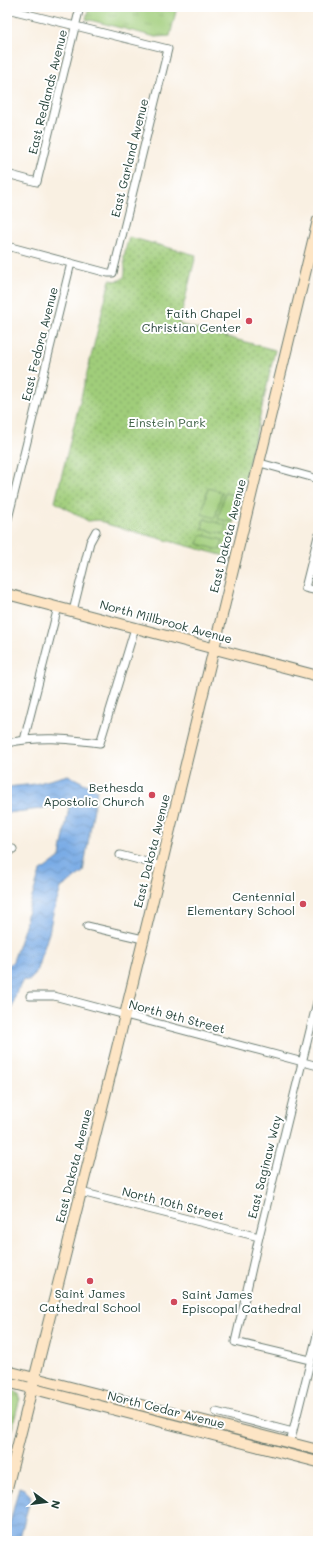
<svg xmlns="http://www.w3.org/2000/svg" width="325" height="1548" viewBox="0 0 325 1548" font-family="Mali,sans-serif">
	<style>
		.grass { fill: url(#grass-tufts); stroke: #608557 }
		.park { fill: url(#park-dots); stroke: #608557 }
		.garden { fill: #a0cd7a; stroke: #608557 }
		.water { fill: url(#water-waves); stroke: #4c748c }
		.lines { fill: none; stroke-linecap: round; stroke-linejoin: round }
		.street-casing { stroke: #6b7c71; stroke-width: 9 }
		.secondary-casing { stroke: #6b7c71; stroke-width: 12 }
		.street { stroke: #fff; stroke-width: 7 }
		.secondary { stroke: #fde5c5; stroke-width: 10 }
		.poi-dot { fill: #d1495b; stroke: #fff; stroke-width: 1.5 }
		.labels { text-anchor: middle; stroke-width: 4; stroke-linejoin: round; paint-order: stroke }
		.street-label { font-size: 12px; fill: #1f3d34; stroke: #fff }
		.poi-label { font-size: 12px; fill: #1f3d34; stroke: #fff; text-anchor: end }
		.park-label { font-size: 12px; fill: #3f6146; stroke: #fff }
	</style>
	<defs>
		<pattern id="grass-tufts" width="24" height="20" patternUnits="userSpaceOnUse"><rect width="24" height="20" fill="#a0cd7a"/><path d="M3 7l-1-3M5 7V3M7 7l1-3M15 17l-1-3M17 17v-4M19 17l1-3" fill="none" stroke="#82a865"/></pattern>
		<pattern id="park-dots" width="8" height="8" patternUnits="userSpaceOnUse"><rect width="8" height="8" fill="#a0cd7a"/><path d="M2 2h.1M6 6h.1" fill="none" stroke="#82a865" stroke-width="1.8" stroke-linecap="round"/></pattern>
		<pattern id="water-waves" width="16" height="10" patternUnits="userSpaceOnUse"><rect width="16" height="10" fill="#79abe5"/><path d="M0 5q4-4 8 0t8 0" fill="none" stroke="#638cba"/></pattern>
	</defs>
	<rect width="100%" height="100%" fill="#fff"/>
	<filter id="ink" filterUnits="userSpaceOnUse"><feTurbulence type="fractalNoise" baseFrequency=".025" numOctaves="2"/><feDisplacementMap in="SourceGraphic" scale="8" xChannelSelector="R" yChannelSelector="G"/><feConvolveMatrix kernelMatrix="1 2 1 2 8 2 1 2 1" color-interpolation-filters="sRGB"/></filter>
	<filter id="wash" filterUnits="userSpaceOnUse"><feTurbulence type="fractalNoise" baseFrequency=".012" numOctaves="4" result="noise"/><feDisplacementMap in="SourceGraphic" scale="16" xChannelSelector="R" yChannelSelector="G"/><feGaussianBlur stdDeviation="0.9" result="paint"/><feColorMatrix in="noise" values="0 0 0 0 0 0 0 0 0 0 0 0 0 0 0 0 0 1.4 0 .05"/><feComposite in="paint" operator="in"/></filter>
	<g filter="url(#wash)">
		<rect width="100%" height="100%" fill="#f9f0e2"/>
		<!-- grass -->
		<path class="grass" d="M89,7H177L170,36L156,37L86,19Z
			M7,1390L17,1392L19,1394L20,1398L7,1447Z"/>
		<!-- park -->
		<path class="park" d="M129,237L196,255L179,324L275,350L255,438L225,556L110,525L99,520L88,521L55,502L105,300L110,280C132,284 123,266 124,256C125,250 127,244 129,237Z"/>
		<!-- garden -->
		<path class="garden" d="M208,488L222,492L215,518L202,514Z
			M225,493L238,496L232,522L218,519Z
			M204,519L226,525L224,534L202,529Z
			M201,535L223,540L220,550L198,544Z"/>
		<!-- water -->
		<path class="water" d="M68,775L97,790L83,872L61,888L52,917L49,933L35,975L29,981L23,980L16,994L7,1025V967L13,961L25,926L28,910L40,872L60,857L69,807L64,803L40,809L7,813V787L35,784Z
			M19,1487L24,1489L31,1496L19,1541H7V1535Z"/>
	</g>
	<g filter="url(#ink)">
		<g class="lines">
			<!-- street casing -->
			<g class="street-casing">
				<path id="street" d="M7,9L168,49L113,273H108L7,246
					M7,174L37,182L80,7
					M260,463L318,479
					M7,523L71,263
					M318,536L305,588L318,591
					M73,611L90,542L96,531
					M24,740L58,607
					M7,743C41,736 66,739 100,743L135,628
					M7,853L13,849
					M120,855L162,866
					M87,926L143,939
					M30,996H54L318,1066
					M81,1192L259,1237
					M310,1360L235,1342L259,1237L318,998
					M216,1412L293,1432
					M290,1443L318,1331"/>
			</g>
			<!-- secondary casing -->
			<g class="secondary-casing">
				<path id="secondary" d="M7,594L318,676
					M7,1371L318,1450
					M7,1382L318,1462
					M7,1488L116,1052L318,220"/>
			</g>
			<!-- street -->
			<use href="#street" class="street"/>
			<!-- secondary -->
			<use href="#secondary" class="secondary"/>
		</g>
	</g>
	<!-- markers -->
	<g class="poi-dot">
		<circle cx="249" cy="321" r="4"/>
		<circle cx="152" cy="795" r="4"/>
		<circle cx="303" cy="904" r="4"/>
		<circle cx="90" cy="1281" r="4"/>
		<circle cx="174" cy="1302" r="4"/>
	</g>
	<g class="labels">
		<!-- street labels -->
		<g class="street-label">
			<text transform="translate(48 92) rotate(-76)" y="4">East Redlands Avenue</text>
			<text transform="translate(130 158) rotate(-76)" y="4">East Garland Avenue</text>
			<text transform="translate(40 344) rotate(-76)" y="4">East Fedora Avenue</text>
			<text transform="translate(228 536) rotate(-76)" y="4">East Dakota Avenue</text>
			<text transform="translate(166 622) rotate(15)" y="4">North Millbrook Avenue</text>
			<text transform="translate(152 851) rotate(-76)" y="4">East Dakota Avenue</text>
			<text transform="translate(177 1017) rotate(15)" y="4">North 9th Street</text>
			<text transform="translate(74 1166) rotate(-76)" y="4">East Dakota Avenue</text>
			<text transform="translate(265 1167) rotate(-76)" y="4">East Saginaw Way</text>
			<text transform="translate(173 1204) rotate(14)" y="4">North 10th Street</text>
			<text transform="translate(166 1410) rotate(14)" y="4">North Cedar Avenue</text>
		</g>
		<!-- poi labels -->
		<g class="poi-label">
			<text x="241" y="318">Faith Chapel<tspan x="241" dy="14">Christian Center</tspan></text>
			<text x="144" y="792">Bethesda<tspan x="144" dy="14">Apostolic Church</tspan></text>
			<text x="295" y="901">Centennial<tspan x="295" dy="14">Elementary School</tspan></text>
			<text x="90" y="1298" text-anchor="middle">Saint James<tspan x="90" dy="14">Cathedral School</tspan></text>
			<text x="182" y="1299" text-anchor="start">Saint James<tspan x="182" dy="14">Episcopal Cathedral</tspan></text>
		</g>
		<!-- park labels -->
		<g class="park-label">
			<text x="167" y="427">Einstein Park</text>
		</g>
	</g>
	<!-- margin -->
	<rect width="325" height="1548" fill="none" stroke="#fff" stroke-width="24"/>
	<!-- north arrow -->
	<g transform="translate(46 1502) rotate(104)" stroke="#ffffff" stroke-width="3" paint-order="stroke">
	<path d="M0-3L7 15L0 10L-7 15Z" fill="#1f3d34"/>
	<text y="-6" font-size="11" font-weight="bold" text-anchor="middle" fill="#1f3d34">N</text>
	</g>
</svg>
